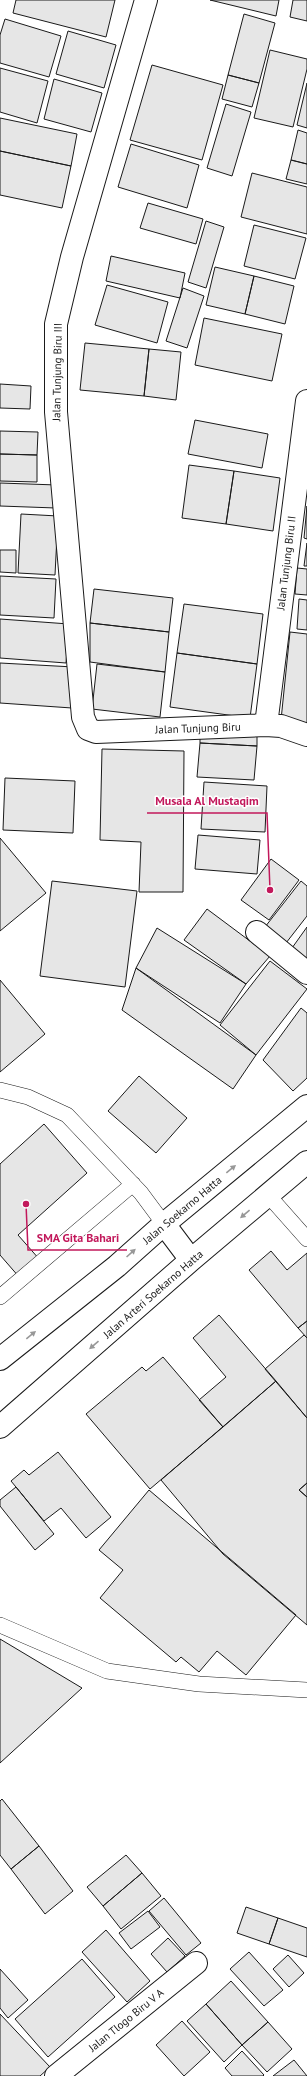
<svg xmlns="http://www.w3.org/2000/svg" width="307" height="2076" viewBox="0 0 307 2076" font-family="'PT Sans',sans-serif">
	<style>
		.building { fill: #e6e6e6; stroke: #1a1a1a }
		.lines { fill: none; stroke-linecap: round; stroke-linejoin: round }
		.lane-casing { stroke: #1a1a1a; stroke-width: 16 }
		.street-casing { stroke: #1a1a1a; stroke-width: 24 }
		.primary-casing { stroke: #1a1a1a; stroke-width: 24 }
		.lane { stroke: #fff; stroke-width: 15 }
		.street { stroke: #fff; stroke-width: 22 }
		.primary { stroke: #fff; stroke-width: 22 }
		.oneway { fill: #989898 }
		.labels { text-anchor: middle; stroke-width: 3; stroke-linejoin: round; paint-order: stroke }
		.street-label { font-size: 11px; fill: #1a1a1a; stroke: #fff }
		.leader { fill: none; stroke: #c2185b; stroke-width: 1.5 }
		.callout-dot { fill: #c2185b; stroke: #fff; stroke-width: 1.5 }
		.callout-label { font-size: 12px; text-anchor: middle; font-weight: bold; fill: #c2185b; stroke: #fff; stroke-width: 3; stroke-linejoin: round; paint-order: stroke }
	</style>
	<rect width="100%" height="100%" fill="#fff"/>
	<!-- building -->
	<path class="building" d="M16,0H115L106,37L13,13Z
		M210,0H279L276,16Z
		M293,0H307V21L290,17Z
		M244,14L275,23L259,83L228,75Z
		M5,19L61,36L49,77L0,63V35Z
		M68,31L116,45L104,88L56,74Z
		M270,50L307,59V69L293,127L254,118Z
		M152,65L223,85L202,160L130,140Z
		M0,68L48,81L37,123L0,112Z
		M228,75L259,83L252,107L222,99Z
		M54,79L102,93L91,132L44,119Z
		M307,83V128L297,125Z
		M226,104L251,112L232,176L207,168Z
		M0,118L77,134L71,166L0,151Z
		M298,130L307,133V164L291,160Z
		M131,144L199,165L187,208L118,187Z
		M0,151L71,166L62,208L0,195Z
		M291,160L307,164V184L286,179Z
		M252,173L307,187V234L241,217Z
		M148,203L203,219L196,244L140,228Z
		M206,221L224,227L206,288L188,282Z
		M254,225L306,238L295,279L244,266Z
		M111,256L185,273L180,298L106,281Z
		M215,267L254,276L245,314L206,305Z
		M254,276L294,286L285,324L245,314Z
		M107,285L168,302L157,343L95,325Z
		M183,288L204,296L187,348L166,341Z
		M204,318L282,334L272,381L195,365Z
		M85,343L149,349L144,396L80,390Z
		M149,349L181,352L176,400L144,396Z
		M0,384L31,386L30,409L0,408Z
		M195,420L268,434L262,468L188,454Z
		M0,431L38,432L37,455L0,454Z
		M0,454L37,455V482L0,481Z
		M189,465L234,471L226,524L182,518Z
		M234,471L280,478L273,531L226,524Z
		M0,483L57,485L56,508L0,506Z
		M307,506V539L304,538Z
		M21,514L58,516L55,575L18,573Z
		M307,543V566H304Z
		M0,550H16V573L0,572Z
		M297,568L307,569V595L295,594Z
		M0,576L56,579L54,618L0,615Z
		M94,589L173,598L169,632L90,623Z
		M299,599L307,600V630L297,629Z
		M184,604L263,614L257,664L177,653Z
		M0,619L69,624L66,663L0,658Z
		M90,623L169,632L165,672L90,662Z
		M290,632L307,634V723L281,720Z
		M177,653L257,664L250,718L170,707Z
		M0,663L74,667L72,708L0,703Z
		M97,664L165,672L160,717L92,709Z
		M200,731L257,734V746L200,743Z
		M200,743L257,746L254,780L197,777Z
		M102,749L184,751L183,892H139L141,842L100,840Z
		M5,778L75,781L73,833L3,830Z
		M204,782L267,786L265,832L201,829Z
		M198,835L260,840L257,874L195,869Z
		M0,838L46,893L0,931Z
		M271,859L299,880L269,920L241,900Z
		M52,881L137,891L125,987L40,976Z
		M301,881L307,886V916L286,943L265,927Z
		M207,909L270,956L246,984L184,940Z
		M307,927V959L292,948Z
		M157,928L246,984L220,1023L136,968Z
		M270,961L307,989L256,1055L220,1025Z
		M136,968L256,1055L233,1089L122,1010Z
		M0,980L45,1034L0,1072Z
		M301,1008L307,1013V1078L293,1091L263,1060Z
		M139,1076L187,1118L156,1153L108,1111Z
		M44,1124L87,1173L18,1235L40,1260L20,1278L0,1255V1164Z
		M271,1251L287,1270L307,1253V1321L298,1328L249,1270Z
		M219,1315L276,1381L223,1427L199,1400L226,1377L193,1338Z
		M307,1321V1338L298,1328Z
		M304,1335L307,1338V1418L265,1369Z
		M163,1357L223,1427L150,1489L86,1414L142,1367L146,1371Z
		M276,1381L307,1418V1483L299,1490L307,1497V1625L223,1554L161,1480Z
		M58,1452L111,1517L86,1538L61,1508L44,1521L11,1481L24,1470L29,1475Z
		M307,1483V1497L299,1490Z
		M16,1487L54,1534L35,1550L0,1506V1500Z
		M149,1490L296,1615L246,1675L217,1651L199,1672L181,1657L176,1662L100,1598L123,1570L99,1550Z
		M0,1639L82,1688L0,1763Z
		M2,1799L39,1846L11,1869L0,1855V1801Z
		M39,1846L73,1891L45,1914L11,1869Z
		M126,1855L142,1873L103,1906L87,1887Z
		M142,1873L161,1896L121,1929L103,1906Z
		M164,1898L201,1943L186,1955L149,1911Z
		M246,1907L278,1918L269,1944L237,1933Z
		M148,1911L160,1927L131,1949L119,1933Z
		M278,1918L307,1928V1957L269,1944Z
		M106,1930L150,1981L127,2002L82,1952Z
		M168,1938L185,1956L167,1972L151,1954Z
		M249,1952L283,1990L264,2006L230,1969Z
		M288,1955L304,1973L289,1987L273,1969Z
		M82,1959L115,1997L48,2057L15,2019Z
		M0,1969L28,2000L8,2018L0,2008Z
		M231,1981L268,2022L242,2045L206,2004Z
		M206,2004L242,2045L224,2062L187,2021Z
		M0,2014L50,2067L40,2076H0Z
		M182,2021L210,2052L184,2076L156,2045Z
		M268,2022L292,2049L267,2072L242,2045Z
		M242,2051L264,2075L263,2076H232L225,2068Z
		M294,2060L307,2076H273Z"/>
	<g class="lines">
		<!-- lane casing -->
		<g class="lane-casing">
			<path id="lane" d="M0,1090L28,1097L67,1115L141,1193L164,1224
				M268,1195L307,1239
				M0,1297L133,1184
				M0,1625L107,1671L199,1684L307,1690"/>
		</g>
		<!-- street casing -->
		<g class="street-casing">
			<path id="street" d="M146,0L72,257L56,324V412L83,717L88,729L96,732L266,725L281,726L307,735
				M266,725L307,401
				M257,932L307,973
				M56,2076L196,1963"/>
		</g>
		<!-- primary casing -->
		<g class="primary-casing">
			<path id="primary" d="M164,1224L191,1260
				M0,1359L117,1266L164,1224L307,1106
				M0,1427L191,1260L307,1162"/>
		</g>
		<!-- lane -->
		<use href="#lane" class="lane"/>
		<!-- street -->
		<use href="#street" class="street"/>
		<!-- primary -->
		<use href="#primary" class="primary"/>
	</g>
	<!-- one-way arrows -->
	<defs><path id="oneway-solid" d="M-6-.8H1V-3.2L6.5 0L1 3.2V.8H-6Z"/></defs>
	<g class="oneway">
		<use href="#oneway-solid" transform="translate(231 1169) rotate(-39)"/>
		<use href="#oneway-solid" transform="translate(245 1214) rotate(140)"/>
		<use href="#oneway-solid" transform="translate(131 1253) rotate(-42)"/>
		<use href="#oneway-solid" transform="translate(31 1335) rotate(-39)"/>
		<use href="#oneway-solid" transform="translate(94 1345) rotate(139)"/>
	</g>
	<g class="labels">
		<!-- street labels -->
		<g class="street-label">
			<text transform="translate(57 372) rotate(-89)" y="4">Jalan Tunjung Biru III</text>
			<text transform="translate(286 563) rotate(-83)" y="4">Jalan Tunjung Biru II</text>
			<text transform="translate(198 728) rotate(-2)" y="4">Jalan Tunjung Biru</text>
			<text transform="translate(182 1210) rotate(-40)" y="4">Jalan Soekarno Hatta</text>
			<text transform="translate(153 1294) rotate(-41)" y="4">Jalan Arteri Soekarno Hatta</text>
			<text transform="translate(126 2020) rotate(-39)" y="4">Jalan Tlogo Biru V A</text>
		</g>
	</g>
	<!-- callouts -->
	<path class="leader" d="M270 890L267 813H147M26 1204L28 1250H127"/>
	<g class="callout-dot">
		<circle cx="270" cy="890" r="4"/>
		<circle cx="26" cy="1204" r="4"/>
	</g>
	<g class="callout-label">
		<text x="207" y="805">Musala Al Mustaqim</text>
		<text x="78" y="1242">SMA Gita Bahari</text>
	</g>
</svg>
